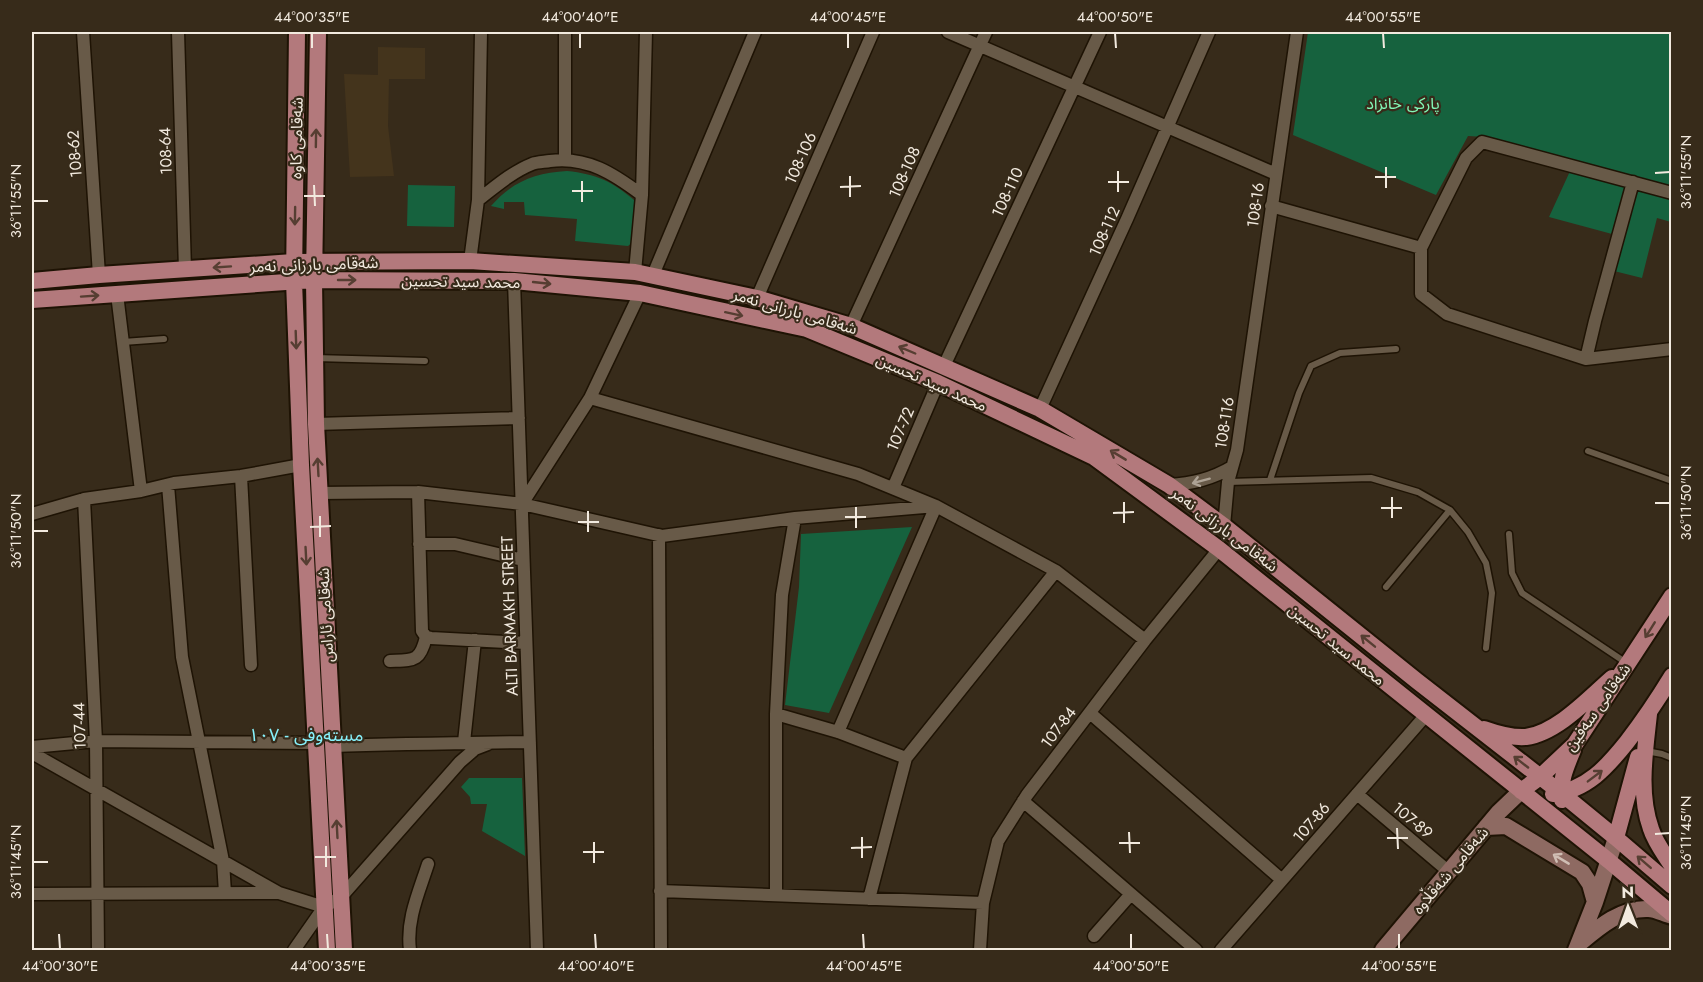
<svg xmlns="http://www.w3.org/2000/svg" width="1703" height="982" viewBox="0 0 1703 982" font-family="Jost,'Noto Sans Arabic',sans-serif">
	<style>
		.built { fill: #44341c }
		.green { fill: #16623e }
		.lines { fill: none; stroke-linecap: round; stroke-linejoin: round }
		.service-casing { stroke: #1e1304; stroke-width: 9 }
		.minor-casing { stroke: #1e1304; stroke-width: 15 }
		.secondary-casing { stroke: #1e1304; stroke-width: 20 }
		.primary-casing { stroke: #1e1304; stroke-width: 20 }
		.service { stroke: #685a48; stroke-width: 6 }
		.minor { stroke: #685a48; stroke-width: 12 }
		.secondary { stroke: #8e6a62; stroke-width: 16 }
		.primary { stroke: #b3797c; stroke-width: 16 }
		.oneway { stroke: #563e32 }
		.oneway2 { stroke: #ada294 }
		.oneway3 { stroke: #cfbdb3 }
		.ticks { fill: none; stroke: #f2eadf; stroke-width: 2 }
		.labels { text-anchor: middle; stroke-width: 4.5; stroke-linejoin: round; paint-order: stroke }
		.park-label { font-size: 16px; fill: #83f8b7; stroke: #372b1a }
		.street-label { font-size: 16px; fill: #f2eadf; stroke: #372b1a }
		.neighbourhood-label { font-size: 18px; fill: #87f2fc; stroke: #372b1a }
		.neatline { fill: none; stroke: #f2eadf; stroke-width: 2 }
		.ticks-label { font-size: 15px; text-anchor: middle; fill: #f2eadf }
	</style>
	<rect width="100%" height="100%" fill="#372b1a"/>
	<!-- built -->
	<path class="built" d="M378,47L425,48V79H389L388,126L394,176L350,177L344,74L378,75Z"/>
	<!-- green -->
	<path class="green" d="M1308,32H1671V189L1485,137L1468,136L1436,195L1293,135Z
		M1571,169L1627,183L1612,234L1549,217Z
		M567,171C596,174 612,181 634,200V241L628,246L575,241L577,219L525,215L524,202H504V209L491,206C513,181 535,173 567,171Z
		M1638,183L1671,192V222L1657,218L1642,278L1614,271Z
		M408,185L455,186L454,227L407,226Z
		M912,527L829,713L785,705L799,587L801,534Z
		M469,778H522L525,856L482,831L487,804H471L470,797L461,787Z"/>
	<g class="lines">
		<!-- service casing -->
		<g class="service-casing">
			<path id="service" d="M123,342L164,339
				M315,358L425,361
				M1588,451L1672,481
				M1270,480L1299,393L1311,366L1340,353L1396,349
				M1228,482L1371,478L1418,492L1450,510L1468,532L1486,563L1492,593L1486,648
				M1509,534L1512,573L1522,593L1628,664
				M1386,587L1450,510
				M1646,751L1662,754L1672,758"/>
		</g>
		<!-- minor casing -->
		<g class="minor-casing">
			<path id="minor" d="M83,32L99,275
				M178,32L185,270
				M565,32V159
				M948,32L1276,174
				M478,200C495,187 512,172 532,164C537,162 544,162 550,161C587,156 614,174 642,195
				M1271,206L1421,248L1466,158L1482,142L1672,193
				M1421,248V294L1447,314L1586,359L1672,349
				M470,261L478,200L481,32
				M635,272L642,195L646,32
				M653,275L755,32
				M514,281L537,950
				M117,294L141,491
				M757,298L873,32
				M851,326L986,32
				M1586,359L1595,321L1633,182
				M944,366L1100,32
				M590,398L858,474L936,506L1056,571L1145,640
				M1040,409L1127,219L1209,32
				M316,424L519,418
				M241,476L251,665
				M168,485L182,657L223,861L225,893
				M1169,485C1192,484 1212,479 1232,467
				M893,488L938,383
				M319,493L418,492L522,504L662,536L795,518L936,506L838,732
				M84,499L96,741L98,950
				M522,504L590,398L640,293
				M32,514L84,499L141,491L174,483L241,476L301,465
				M1224,526L1228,482L1237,450L1297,32
				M659,535L661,950
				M419,544H455L523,560
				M426,637L431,638L526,643
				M390,661C414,660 420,662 426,637L422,631L418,492
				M1090,713L1282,880
				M776,714L838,732L906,758
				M464,742L475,640
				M332,746C398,744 464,743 530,742
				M32,747L96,741L316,743
				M32,753L279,893L324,907
				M1357,794L1448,871
				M1023,801L1196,950
				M660,891L983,903
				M32,894L279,893
				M776,895V714L782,595L795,518
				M869,899L906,758L1056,571
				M1094,936L1131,894
				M294,950L324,907L341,897L460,762L475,749L488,744
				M410,950C406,920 419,892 428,864
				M980,950L983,903L998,841L1027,795L1145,640L1219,549
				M1221,950L1426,715"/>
		</g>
		<!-- secondary casing -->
		<g class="secondary-casing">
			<path id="secondary" d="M1486,827L1506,826L1582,872L1590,884L1595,902
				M1580,943C1599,927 1621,908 1648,909C1656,909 1664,914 1672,916
				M1383,950L1499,812L1521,791
				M1576,950L1595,902L1616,838"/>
		</g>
		<!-- primary casing -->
		<g class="primary-casing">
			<path id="primary" d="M297,32L294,281L301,465L327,950
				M318,32L314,280L316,424L344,950
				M32,281L99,275L294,262L470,261L635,272L757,298L851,326L1040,409L1169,485L1224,526L1417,681L1561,793L1616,838L1672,886
				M32,300L314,280L514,281L640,293L807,329L938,383L1094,457L1219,549L1609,861L1672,914
				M1649,714C1645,752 1638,793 1651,829C1655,842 1665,855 1672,866
				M1484,729C1498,734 1511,738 1526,737C1557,733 1589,698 1612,678
				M1521,791L1540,777L1575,744L1672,596
				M1553,794C1587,790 1607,767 1627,742C1644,720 1658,699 1672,676
				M1562,800C1559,782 1566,767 1573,750
				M1616,838L1638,757"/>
		</g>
		<!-- service -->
		<use href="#service" class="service"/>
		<!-- minor -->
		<use href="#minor" class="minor"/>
		<!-- secondary -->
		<use href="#secondary" class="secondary"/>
		<!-- primary -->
		<use href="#primary" class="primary"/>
	</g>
	<!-- one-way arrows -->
	<defs><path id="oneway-shaft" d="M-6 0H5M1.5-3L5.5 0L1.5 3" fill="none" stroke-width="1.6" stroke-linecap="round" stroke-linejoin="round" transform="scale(1.5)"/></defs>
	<g class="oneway">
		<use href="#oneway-shaft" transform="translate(316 138) rotate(-89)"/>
		<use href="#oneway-shaft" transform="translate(295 216) rotate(91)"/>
		<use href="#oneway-shaft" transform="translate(222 267) rotate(176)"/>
		<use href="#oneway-shaft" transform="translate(347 280)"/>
		<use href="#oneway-shaft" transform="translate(542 283) rotate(6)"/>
		<use href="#oneway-shaft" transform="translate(90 296) rotate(-4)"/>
		<use href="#oneway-shaft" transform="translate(734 314) rotate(12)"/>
		<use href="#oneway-shaft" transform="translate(296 340) rotate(88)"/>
		<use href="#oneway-shaft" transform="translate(907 350) rotate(-157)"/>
		<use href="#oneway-shaft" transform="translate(1118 455) rotate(-149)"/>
		<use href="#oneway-shaft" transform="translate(318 467) rotate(-93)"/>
		<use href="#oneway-shaft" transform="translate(306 556) rotate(87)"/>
		<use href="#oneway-shaft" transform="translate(1650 630) rotate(122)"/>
		<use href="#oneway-shaft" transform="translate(1368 641) rotate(-141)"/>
		<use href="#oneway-shaft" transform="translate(1521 762) rotate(-142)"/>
		<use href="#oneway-shaft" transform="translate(1595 776) rotate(-37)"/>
		<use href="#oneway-shaft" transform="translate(337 829) rotate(-93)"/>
		<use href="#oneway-shaft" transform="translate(1644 862) rotate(-139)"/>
	</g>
	<use class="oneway2" href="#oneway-shaft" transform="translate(1201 481) rotate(165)"/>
	<use class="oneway3" href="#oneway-shaft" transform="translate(1561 859) rotate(-149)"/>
	<!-- ticks -->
	<path class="ticks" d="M312,33V48M580,33V48M848,33V48M1115,33L1116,48M1383,33L1384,48M1386,167V188M1118,171V192M1655,173L1670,172M850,176V197M1375,177H1396M582,181V202M1108,182H1129M314,185L315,206M840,187L861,186M572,191H593M304,196H325M33,201H48M1392,497V518M1124,502V523M1655,503H1670M856,507V528M1381,508H1402M588,511V532M1113,513L1134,512M320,516V537M845,517H866M578,522H599M310,527L331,526M33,531H48M1397,828L1398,849M1129,832L1130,853M1655,834L1670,833M862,837V858M1387,838H1408M594,842V863M1119,843H1140M326,846V867M851,848L872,847M583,852H604M315,857H336M33,862H48M59,934L60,949M327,934L328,949M595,934L596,949M863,934L864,949M1131,934V949M1399,934V949"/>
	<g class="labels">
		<!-- park labels -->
		<g class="park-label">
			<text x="1403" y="109">پارکی خانزاد</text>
		</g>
		<!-- street labels -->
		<g class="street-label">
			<text transform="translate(296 138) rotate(-89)" y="6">شەقامی کاوە</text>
			<text transform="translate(165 151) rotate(-92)" y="6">108-64</text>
			<text transform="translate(74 154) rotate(-94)" y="6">108-62</text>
			<text transform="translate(800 158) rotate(-66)" y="6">108-106</text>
			<text transform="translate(904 172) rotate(-66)" y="6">108-108</text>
			<text transform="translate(1007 192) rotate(-65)" y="6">108-110</text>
			<text transform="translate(1255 205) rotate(-82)" y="6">108-16</text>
			<text transform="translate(1104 231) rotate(-66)" y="6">108-112</text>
			<text transform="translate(314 264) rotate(-2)" y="6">شەقامی بارزانی نەمر</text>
			<text transform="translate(461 281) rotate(1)" y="6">محمد سید تحسین</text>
			<text transform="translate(795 311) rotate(16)" y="6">شەقامی بارزانی نەمر</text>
			<text transform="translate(932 382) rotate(24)" y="6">محمد سید تحسین</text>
			<text transform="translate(1224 423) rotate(-81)" y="6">108-116</text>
			<text transform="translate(900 429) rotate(-67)" y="6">107-72</text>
			<text transform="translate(1225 529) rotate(37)" y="6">شەقامی بارزانی نەمر</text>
			<text transform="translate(325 615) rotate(-93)" y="6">شەقامی ئاراس</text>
			<text transform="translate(509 616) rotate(-92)" y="6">ALTI BARMAKH STREET</text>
			<text transform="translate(1337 644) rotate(39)" y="6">محمد سید تحسین</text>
			<text transform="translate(1597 707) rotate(-55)" y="6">شەقامی سەفین</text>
			<text transform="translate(79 726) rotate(-92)" y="6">107-44</text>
			<text transform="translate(1058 727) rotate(-53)" y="6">107-84</text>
			<text transform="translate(1413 820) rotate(40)" y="6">107-89</text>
			<text transform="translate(1311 822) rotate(-49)" y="6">107-86</text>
			<text transform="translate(1450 870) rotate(-50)" y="6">شەقامی شەقڵاوە</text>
		</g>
		<!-- neighbourhood labels -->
		<g class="neighbourhood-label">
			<text x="306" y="741">مستەوفی - ١٠٧</text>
		</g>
	</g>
	<!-- border -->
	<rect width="1703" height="982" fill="none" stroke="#372b1a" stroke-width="66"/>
	<!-- north arrow -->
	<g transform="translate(1628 907) rotate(359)" stroke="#372b1a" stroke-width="4.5" paint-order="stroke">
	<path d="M0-4.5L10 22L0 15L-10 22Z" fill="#f2eadf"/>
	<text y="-9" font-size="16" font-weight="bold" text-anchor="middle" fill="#f2eadf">N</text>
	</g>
	<rect x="33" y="33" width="1637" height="916" class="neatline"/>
	<g class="ticks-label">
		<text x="312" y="22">44°00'35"E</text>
		<text x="580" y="22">44°00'40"E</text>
		<text x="848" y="22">44°00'45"E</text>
		<text x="1115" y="22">44°00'50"E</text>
		<text x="1383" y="22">44°00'55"E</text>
		<text transform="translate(1686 172) rotate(-90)" y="5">36°11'55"N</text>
		<text transform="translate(16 201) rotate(-90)" y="5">36°11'55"N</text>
		<text transform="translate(1686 503) rotate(-90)" y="5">36°11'50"N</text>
		<text transform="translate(16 531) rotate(-90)" y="5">36°11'50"N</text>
		<text transform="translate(1686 833) rotate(-90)" y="5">36°11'45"N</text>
		<text transform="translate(16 862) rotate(-90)" y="5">36°11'45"N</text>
		<text x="60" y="971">44°00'30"E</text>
		<text x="328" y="971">44°00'35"E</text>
		<text x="596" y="971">44°00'40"E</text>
		<text x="864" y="971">44°00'45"E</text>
		<text x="1131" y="971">44°00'50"E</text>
		<text x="1399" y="971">44°00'55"E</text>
	</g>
</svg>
